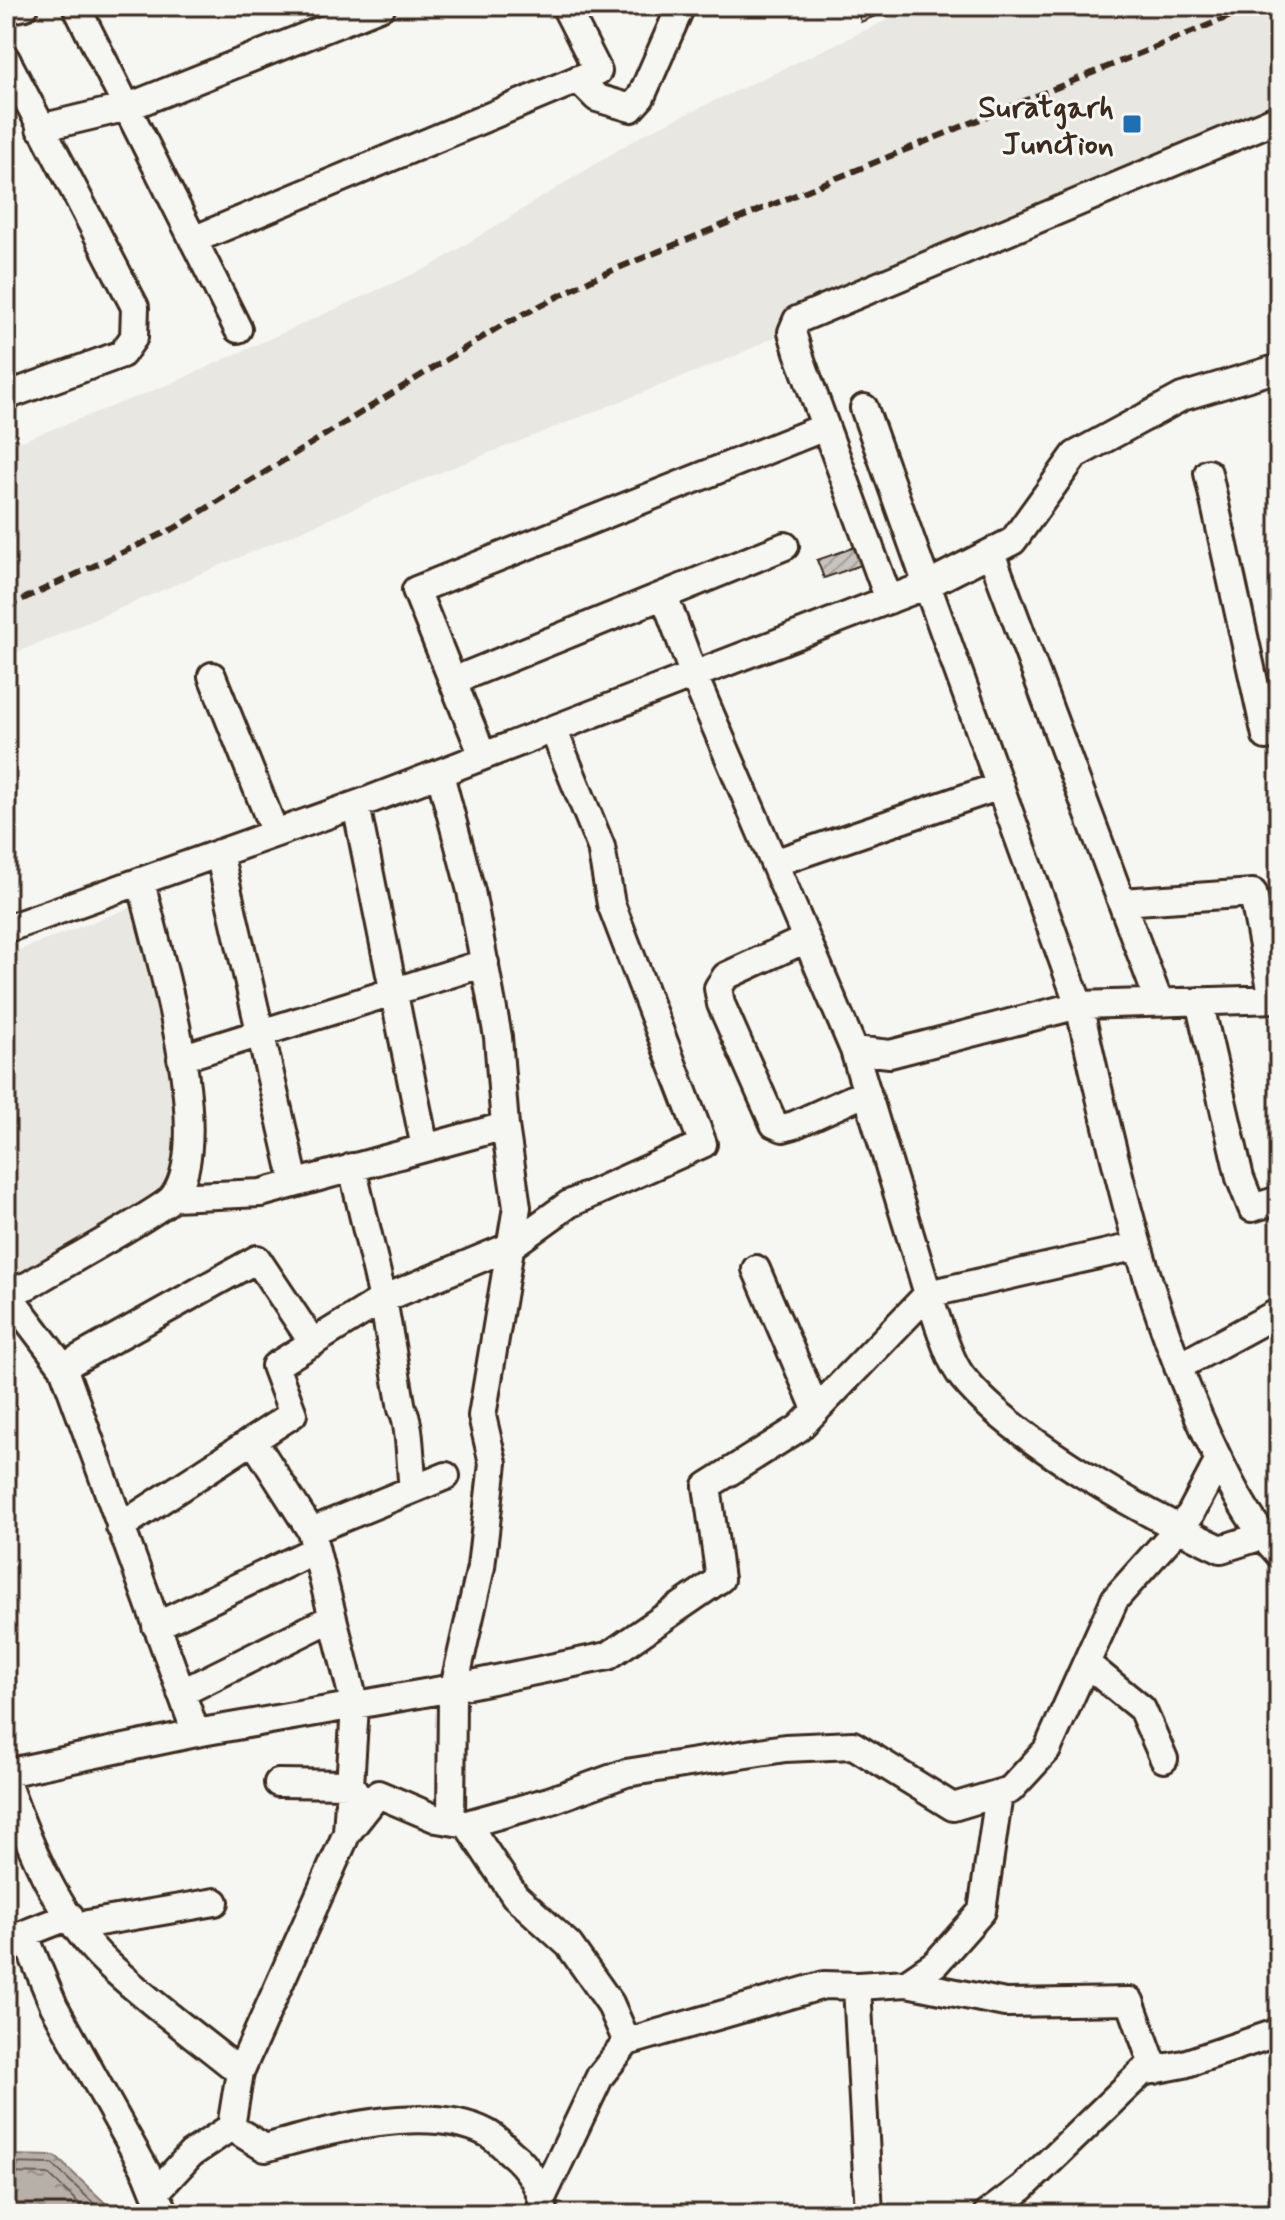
<svg xmlns="http://www.w3.org/2000/svg" width="1285" height="2220" viewBox="0 0 1285 2220" font-family="Mynerve,sans-serif">
	<style>
		.built { fill: #e8e7e2 }
		.water { fill: url(#water-ripples); stroke: #857a71; stroke-width: 2 }
		.lines { fill: none; stroke-linecap: round; stroke-linejoin: round }
		.shore { stroke: #6c6056; stroke-width: 2 }
		.building { fill: url(#building-hatch); stroke: #3b2a1e; stroke-width: 2 }
		.minor-casing { stroke: #3b2a1e; stroke-width: 32 }
		.minor { stroke: #f6f6f2; stroke-width: 26 }
		.rail { stroke: #3b2a1e; stroke-width: 6; stroke-dasharray: 12 6; stroke-linecap: butt }
		.poi-dot { fill: #1f6fb2; stroke: #f6f6f2; stroke-width: 3 }
		.labels { text-anchor: middle; stroke-width: 6; stroke-linejoin: round; paint-order: stroke }
		.poi-label { font-size: 32px; font-weight: bold; fill: #3b2a1e; stroke: #f6f6f2; text-anchor: end }
	</style>
	<defs>
		<pattern id="water-ripples" width="26" height="14" patternUnits="userSpaceOnUse" patternTransform="scale(2)"><rect width="26" height="14" fill="#b6b0a9"/><path d="M2 4q2-2 4 0t4 0M15 11q2-2 4 0t4 0" fill="none" stroke="#958f89"/></pattern>
		<pattern id="building-hatch" width="6" height="6" patternUnits="userSpaceOnUse" patternTransform="scale(2)"><rect width="6" height="6" fill="#c8c3be"/><path d="M-1 1l2-2M0 6l6-6M5 7l2-2" fill="none" stroke="#a49f9a"/></pattern>
	</defs>
	<rect width="100%" height="100%" fill="#f6f6f2"/>
	<filter id="ink" filterUnits="userSpaceOnUse"><feTurbulence type="fractalNoise" baseFrequency=".0125" numOctaves="2"/><feDisplacementMap in="SourceGraphic" scale="16" xChannelSelector="R" yChannelSelector="G"/><feConvolveMatrix kernelMatrix="1 2 1 2 8 2 1 2 1" color-interpolation-filters="sRGB"/></filter>
	<g filter="url(#ink)">
		<!-- built -->
		<path class="built" d="M917,6H1279V102L1080,190L735,356L411,484L6,657V447L170,384L431,266L644,134Z
			M135,906L173,1087L182,1159L169,1193L6,1288V955Z"/>
		<!-- water -->
		<path class="water" d="M6,2155L55,2156L117,2214H6Z"/>
		<g class="lines">
			<!-- shore -->
			<path class="shore" d="M6,2163L52,2164L105,2214
				M6,2173L48,2174L90,2214"/>
		</g>
		<!-- building -->
		<path class="building" d="M855,6H883L885,12L861,22Z
			M864,544L870,562L824,578L817,560Z"/>
		<g class="lines">
			<!-- minor casing -->
			<g class="minor-casing">
				<path id="minor" d="M76,6L238,329
					M6,10L25,6
					M6,59L135,307L134,337L122,354L6,396
					M578,79L597,98L631,108L641,97L681,6
					M40,128L128,107L382,6
					M193,240L598,71L565,6
					M864,408L927,585L1013,541L1075,455L1182,397L1279,368
					M1208,473L1266,736L1279,734
					M991,553L1159,1002
					M664,595L694,676L854,1050L890,1054L1079,1005C1112,1152 1144,1298 1207,1435C1227,1478 1247,1520 1279,1554
					M889,600L798,352L792,332L797,320L1279,118
					M212,676L275,833
					M455,680L785,546
					M483,756L416,590L825,427
					M440,774L471,891L498,1037L505,1126L517,1207L482,1416L493,1463L481,1567L452,1696L451,1821
					M356,805L425,1148
					M219,853L295,1183
					M774,863L1000,786
					M141,881C157,952 216,1135 174,1196C165,1209 51,1271 29,1285L7,1293L63,1367L196,1733L453,1688L608,1656L720,1579L707,1486L799,1428L928,1294L854,1050
					M1122,902L1253,893L1273,999
					M6,929L372,799L927,585L1079,1005L1279,999
					M806,939L726,976L718,988L721,1004L774,1124L783,1128L794,1125L867,1092
					M1199,1001L1240,1178L1252,1208L1279,1200
					M181,1058L485,963
					M352,1167L383,1299L402,1409C411,1423 410,1469 413,1489
					M173,1197L261,1193L505,1126
					M1138,1246L928,1294C937,1317 948,1360 963,1378C1015,1442 1146,1514 1221,1549L1262,1536
					M756,1269L816,1409
					M63,1367L257,1259L313,1343
					M1178,1367L1279,1312
					M253,1440L311,1531
					M120,1527L293,1414L275,1366L383,1299L511,1246L569,1204L703,1144L611,904L601,847L554,731
					M156,1626L315,1550
					M1087,1664L1142,1709L1164,1759
					M181,1693L332,1618
					M6,1773L196,1733
					M6,1782C29,1845 57,1916 107,1963C148,2002 196,2036 240,2072L347,1833L378,1794L437,1819L467,1824L549,1801L626,1773L785,1748L853,1745L953,1807L1010,1790L1047,1750L1115,1599L1190,1515L1219,1460
					M278,1783L350,1784L360,1799
					M467,1824L515,1896L569,1945L610,2003L627,2042L824,1985L857,1986L869,2214
					M347,1833L355,1706L311,1531L446,1476
					M76,1926L215,1902
					M24,1934L54,2006L147,2173L155,2193
					M6,1941L70,1916
					M907,1983L1005,2003L1130,2001L1155,2070
					M857,1986L907,1983L936,1963L982,1911L999,1794
					M231,2127L265,2148C325,2131 427,2102 487,2133C495,2137 503,2146 510,2152C529,2167 543,2190 544,2214
					M543,2196L600,2076L627,2042
					M166,2214L155,2193L191,2154L231,2127L240,2072
					M987,2214L1023,2187L1142,2072L1184,2064L1279,2032"/>
			</g>
			<!-- minor -->
			<use href="#minor" class="minor"/>
			<!-- rail -->
			<path class="rail" d="M6,607L175,528L499,327L594,278L1255,6"/>
		</g>
	</g>
	<!-- markers -->
	<rect class="poi-dot" x="1122" y="114" width="20" height="20" rx="4"/>
	<g class="labels">
		<!-- poi labels -->
		<g class="poi-label">
			<text x="1114" y="117">Suratgarh<tspan x="1114" dy="37">Junction</tspan></text>
		</g>
	</g>
	<!-- margin -->
	<rect width="1285" height="2220" fill="none" stroke="#f6f6f2" stroke-width="32"/>
	<rect x="16" y="16" width="1253" height="2188" fill="none" stroke="#3b2a1e" stroke-width="3" filter="url(#ink)"/>
</svg>
